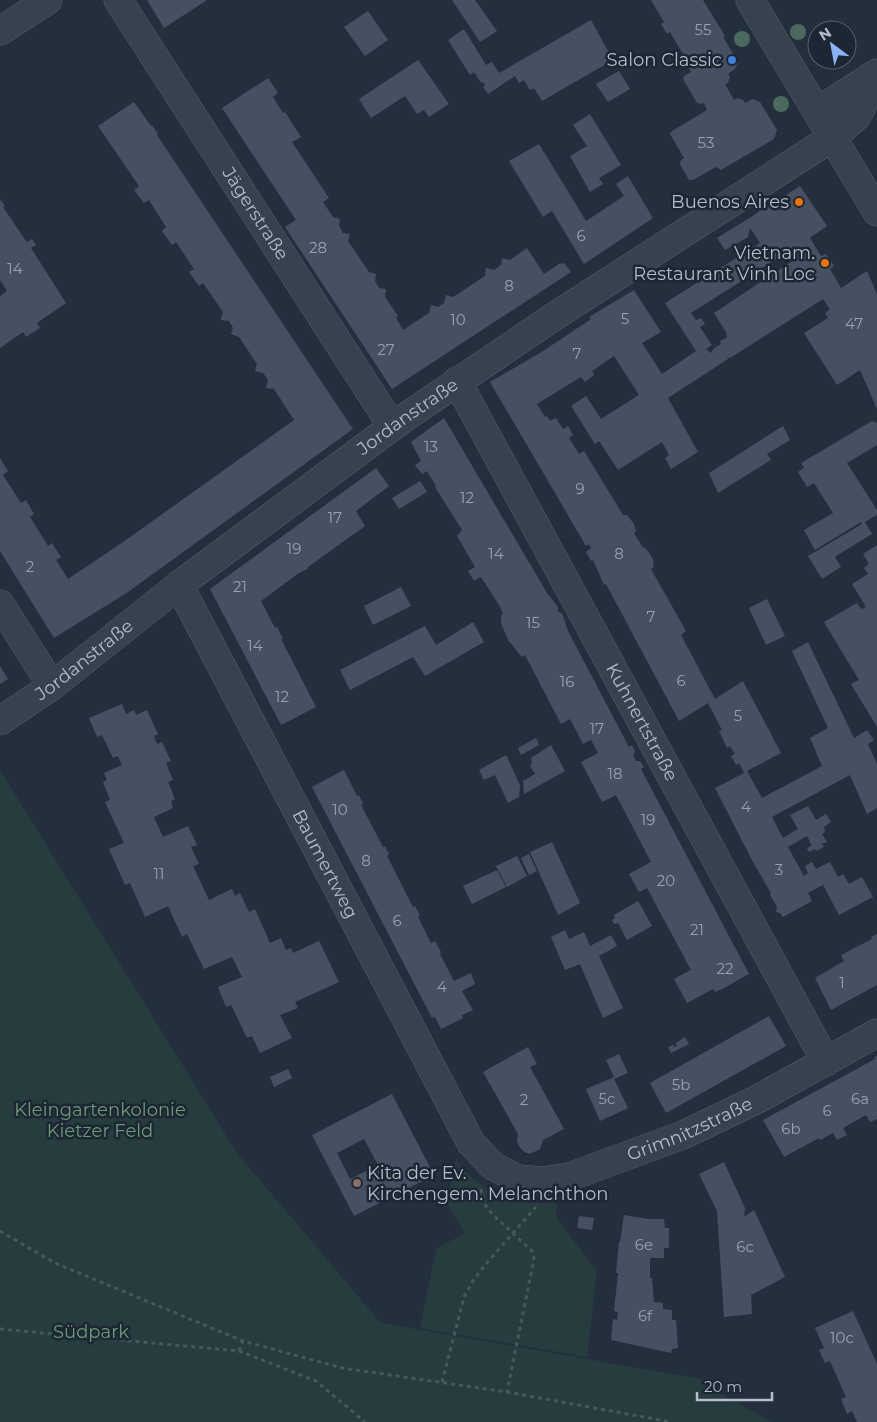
<svg xmlns="http://www.w3.org/2000/svg" width="877" height="1422" viewBox="0 0 877 1422" font-family="Montserrat,sans-serif">
	<style>
		.green { fill: #263c3f }
		.building { fill: #455162; fill-rule: evenodd }
		.lines { fill: none; stroke-linecap: round; stroke-linejoin: round }
		.minor-casing { stroke: #565f6c; stroke-width: 29 }
		.tertiary-casing { stroke: #565f6c; stroke-width: 29 }
		.path { stroke: #44595c; stroke-width: 3; stroke-dasharray: 4 4; stroke-linecap: butt }
		.minor { stroke: #38414e; stroke-width: 28 }
		.tertiary { stroke: #38414e; stroke-width: 28 }
		.tree { fill: #4b6a5d }
		.shop-dot { fill: #3f7fe0; stroke: #1d2633; stroke-width: 2 }
		.food-dot { fill: #e8710a; stroke: #1d2633; stroke-width: 2 }
		.education-dot { fill: #8d6e63; stroke: #1d2633; stroke-width: 2 }
		.labels { text-anchor: middle; stroke-width: 5; stroke-linejoin: round; paint-order: stroke }
		.number-label { font-size: 15px; fill: #98a1af }
		.poi-label { font-size: 18px; fill: #b4bcc9; stroke: #1d2633; text-anchor: end }
		.street-label { font-size: 18px; fill: #b4bcc9; stroke: #1d2633 }
		.park-label { font-size: 18px; fill: #6b9a76; stroke: #1d2633 }
	</style>
	<rect width="100%" height="100%" fill="#242f3e"/>
	<!-- green -->
	<path class="green" d="M0,770L237,1153L381,1323L702,1379L700,1383L773,1422H0Z
		M456,1160C479,1193 518,1206 557,1202L556,1217L597,1271L587,1357L420,1328L436,1249L465,1233L447,1205Z"/>
	<!-- building -->
	<path class="building" d="M147,0H207L164,28Z
		M452,0H475L497,31L480,42Z
		M651,0H703L725,36L723,37L738,62L735,69L728,74L730,77L728,83L725,84L734,100L737,98L743,100L745,103L752,99L760,102L777,130L774,139L721,170L716,167L693,180H689L680,164L681,160L684,158L670,134L672,131L707,110L704,103L701,104L697,103L683,79L684,76L691,72L684,60L686,59L670,32L667,34L661,24L664,22Z
		M368,11L388,40L365,56L344,27Z
		M591,20L613,60L542,101L534,88L530,90L524,80L519,83L515,76L488,94L483,87L485,85L483,82L481,83L474,72L470,75L448,40L464,29L486,65L492,62L499,73Z
		M418,60L449,104L429,117L424,110L417,114L405,96L371,118L359,99Z
		M619,71L630,89L608,102L596,84Z
		M268,78L278,93L273,97L283,113L285,112L301,137L292,142L329,198L323,202L333,217L340,219L339,226L343,233L350,234L348,241L369,272L376,274L375,281L379,288L386,289L385,297L398,316L396,318L403,330L429,313L431,305L438,307L444,303L446,295L453,297L485,276L486,268L494,270L501,265L502,258L510,260L527,248L544,274L559,264L564,263L571,272L392,389L285,227L296,220L222,108Z
		M134,102L151,126L152,125L158,134L157,135L353,429L128,592L54,638L0,551V458L8,471L3,475L21,503L26,500L34,514L30,517L48,546L52,543L61,557L56,560L68,579L126,540L294,420L274,389L266,388L268,380L263,373L255,371L257,364L239,337L231,334L233,328L229,321L221,320L223,312L203,283L199,286L189,272L194,269L176,242L172,245L162,231L166,227L149,200L144,203L134,190L139,186L98,126Z
		M590,114L621,165L599,178L603,184L590,192L570,156L587,146L573,125Z
		M539,144L586,221L624,196L616,184L628,176L653,218L584,264L552,211L543,217L509,161Z
		M800,186L827,226L810,238L821,256L826,254L834,266L830,269L841,288L867,271L877,294V409L860,370L837,385L804,333L828,318L825,313L830,309L823,299L730,358L727,357L728,359L668,398L698,452L671,469L665,458L669,455L662,442L618,470L599,441L595,444L571,406L586,396L601,419L639,395L614,356L592,371L594,375L585,382L581,377L537,404L545,417L547,416L550,421L556,418L563,429L568,426L573,435L569,438L579,454L584,451L623,515H627L634,524L636,531L634,533L643,548L644,547L648,551L653,559L654,567L651,569L686,631L681,635L715,699L743,681L781,753L747,771L762,798L822,766L810,738L828,728L792,651L808,642L854,738L867,730L874,740L868,744L877,764V808L867,814L850,775L772,817L783,838L798,829L790,815L808,806L816,820L826,814L831,822L824,827L825,832L822,834L827,842L822,844L824,847L816,851L815,849L809,852L807,848L811,846V844L807,836L788,847L804,876L808,873L805,866L812,862L816,869L830,862L838,877L843,874L849,884L862,877L873,897L839,915L823,885L808,893L812,901L783,917L780,913L776,912L777,907L770,895L771,893L754,864L715,788L744,773L739,763L736,765L731,756L735,754L730,746L727,748L719,731L722,730L708,703L679,721L606,584L604,585L593,560L591,561L586,552L591,548L589,544L586,546L490,382L540,353L591,319L589,317L634,290L661,332L642,343L662,374L696,351L665,303L760,243L750,228L748,237L725,250L717,238L759,212L758,210L766,205L767,207ZM792,249L797,258L714,313L726,332L727,337L720,341L721,344L714,348L711,353L706,349L712,345L700,327L705,324L701,318L696,320L691,313Z
		M0,199L5,206L3,207L26,241L27,242L32,239L36,245L31,248L66,303L37,323L40,328L26,337L23,332L0,348V296L7,291L0,280Z
		M444,418L547,593L558,607V612L562,613L568,631L629,747L632,745L635,751L633,755L636,761H640L644,767L641,769L749,974L724,988L715,992L713,989L687,1003L674,979L691,970L647,888L639,892L629,874L651,862L616,795L602,802L581,762L598,753L591,740L583,744L570,719L561,724L525,655L522,657L508,640L501,623V616L503,614L499,605L481,577L474,581L468,571L475,567L457,536L462,530L435,487L436,486L427,471L422,474L415,465L421,461L411,442Z
		M872,421L877,423V445L847,463L877,510V515L865,522L872,534L836,556L835,557L841,567L822,579L808,556L862,524L861,522L815,550L804,530L833,513L814,483L807,487L798,472L804,468L801,463Z
		M783,426L790,440L767,454L771,460L718,493L709,473Z
		M376,468L389,486L356,511L365,526L308,567V569L299,573L261,601L275,628L277,627L283,639H281L316,707L281,725L210,589Z
		M420,481L427,492L399,509L392,498Z
		M877,545V727L851,684L859,680L824,622L857,603L861,609L866,607L852,584L868,574L864,568L869,564L863,554Z
		M401,587L411,606L373,625L364,606Z
		M767,599L785,636L766,645L749,608Z
		M473,622L484,642L425,676L413,657L350,690L340,670L425,626L436,645Z
		M0,666L8,679L0,684Z
		M122,704L126,714L134,710L136,715L147,710L158,734L154,736L157,744L162,742L171,761L166,763L173,780L168,782L175,799L171,801L173,808L154,817L163,837L188,826L197,845L191,847L199,864L193,866L209,900L232,889L235,896L240,893L249,912L255,909L270,943L281,938L286,950L291,948L293,953L319,941L339,982L295,1002L298,1008L280,1015L292,1038L260,1053L252,1036L247,1038L231,1005L226,1007L218,987L242,977L232,957L204,969L187,934L182,937L168,906L145,917L130,883L125,885L109,849L124,843L105,802L110,800L103,782L107,780L104,773L122,765L118,756L113,758L102,735L97,737L89,718Z
		M536,738L539,745L521,755L518,748Z
		M551,745L565,771L524,794L523,781L535,774L530,766L532,764L531,758Z
		M506,755L520,785L519,797L508,803L495,775L484,780L479,770Z
		M344,770L357,796L359,795L363,804L361,805L383,847L385,846L389,854L387,856L413,907L415,906L420,916L418,917L431,943L435,941L441,952L440,954L454,981L471,973L475,984L462,991L473,1010L462,1015L463,1018L441,1029L435,1017L432,1018L312,787Z
		M552,842L580,903L558,915L530,852Z
		M529,854L537,871L529,875L521,858Z
		M517,856L527,876L507,887L496,866Z
		M497,870L506,887L472,904L463,886Z
		M638,901L652,926L627,940L618,923L614,924L612,920L615,918L614,915Z
		M565,930L569,939L584,932L590,946L611,935L617,946L599,956L623,1008L603,1018L580,964L565,970L551,937Z
		M877,934V985L831,1010L815,978L844,961L841,955L872,939L871,937Z
		M769,1016L786,1046L666,1113L650,1083Z
		M685,1037L689,1044L671,1053L668,1047L673,1045L675,1047L677,1046L676,1043Z
		M528,1047L537,1064L530,1067L564,1129L543,1140L540,1149L530,1154L524,1152L519,1146L517,1141L518,1134L483,1072Z
		M619,1054L628,1073L614,1079L628,1108L600,1121L586,1089L614,1077L606,1060Z
		M877,1056V1119L870,1122L866,1115L843,1128L847,1135L837,1140L833,1133L820,1140L819,1138L784,1157L763,1120L875,1059L874,1057Z
		M288,1069L292,1078L274,1087L270,1077Z
		M392,1094L434,1175L354,1216L312,1135ZM364,1139L378,1165L350,1179L337,1153Z
		M724,1162L745,1208L744,1217L754,1210L785,1277L751,1295L752,1314L724,1317L717,1211L699,1174Z
		M624,1215L648,1219H664L665,1228H669V1248H664V1258H650V1278H652L654,1302L663,1303V1309L672,1310V1320H676L678,1348L672,1349L671,1353L611,1340L613,1319L617,1320L618,1312L614,1311L618,1273H616L619,1242H620Z
		M579,1216L594,1218L592,1230L577,1228Z
		M853,1311L877,1364V1422H857L852,1411L847,1414L841,1399L846,1397L830,1361L825,1363L819,1350L824,1348L815,1328Z"/>
	<g class="lines">
		<!-- minor casing -->
		<g class="minor-casing">
			<g id="minor">
				<path id="s1" d="M118,0L392,426"/>
				<path d="M0,31L48,0"/>
				<path d="M818,111L877,73"/>
				<path id="s2" d="M457,381L826,1062"/>
				<path id="s3" d="M179,585L471,1143L493,1166L518,1179L542,1181L569,1177L683,1135L756,1100L877,1033"/>
				<path d="M0,604L52,686"/>
				<path id="s4" d="M0,721L52,686L179,585L404,418L558,314L833,137L857,116L877,76"/>
			</g>
		</g>
		<!-- tertiary casing -->
		<g class="tertiary-casing">
			<path id="tertiary" d="M750,0L877,212"/>
		</g>
		<!-- path -->
		<path class="path" d="M481,1189L483,1202L492,1214L531,1250L534,1256L533,1264L507,1392
			M0,1231L55,1263L243,1341L342,1368L507,1392L671,1422
			M0,1329L239,1351L316,1381L365,1422
			M239,1351L243,1341
			M442,1382L464,1297L472,1282L485,1265L536,1207"/>
		<!-- minor -->
		<use href="#minor" class="minor"/>
		<!-- tertiary -->
		<use href="#tertiary" class="tertiary"/>
	</g>
	<!-- trees -->
	<g class="tree">
		<circle cx="798" cy="32" r="8"/>
		<circle cx="742" cy="39" r="8"/>
		<circle cx="781" cy="104" r="8"/>
	</g>
	<!-- markers -->
	<circle class="shop-dot" cx="732" cy="60" r="5"/>
	<g class="food-dot">
		<circle cx="799" cy="202" r="5"/>
		<circle cx="825" cy="263" r="5"/>
	</g>
	<circle class="education-dot" cx="357" cy="1183" r="5"/>
	<g class="labels">
		<!-- number labels -->
		<g class="number-label">
			<text x="703" y="35">55</text>
			<text x="706" y="148">53</text>
			<text x="581" y="241">6</text>
			<text x="318" y="253">28</text>
			<text x="15" y="274">14</text>
			<text x="509" y="291">8</text>
			<text x="625" y="324">5</text>
			<text x="458" y="325">10</text>
			<text x="854" y="329">47</text>
			<text x="386" y="355">27</text>
			<text x="577" y="359">7</text>
			<text x="431" y="452">13</text>
			<text x="580" y="494">9</text>
			<text x="467" y="503">12</text>
			<text x="335" y="523">17</text>
			<text x="294" y="554">19</text>
			<text x="496" y="559">14</text>
			<text x="619" y="559">8</text>
			<text x="30" y="572">2</text>
			<text x="240" y="592">21</text>
			<text x="651" y="622">7</text>
			<text x="533" y="628">15</text>
			<text x="255" y="651">14</text>
			<text x="681" y="686">6</text>
			<text x="567" y="687">16</text>
			<text x="282" y="702">12</text>
			<text x="738" y="721">5</text>
			<text x="597" y="734">17</text>
			<text x="615" y="779">18</text>
			<text x="746" y="812">4</text>
			<text x="340" y="815">10</text>
			<text x="648" y="825">19</text>
			<text x="366" y="866">8</text>
			<text x="779" y="875">3</text>
			<text x="159" y="879">11</text>
			<text x="666" y="886">20</text>
			<text x="397" y="926">6</text>
			<text x="697" y="935">21</text>
			<text x="725" y="974">22</text>
			<text x="842" y="988">1</text>
			<text x="442" y="992">4</text>
			<text x="681" y="1090">5b</text>
			<text x="607" y="1104">5c</text>
			<text x="860" y="1104">6a</text>
			<text x="524" y="1105">2</text>
			<text x="827" y="1116">6</text>
			<text x="791" y="1134">6b</text>
			<text x="644" y="1250">6e</text>
			<text x="745" y="1252">6c</text>
			<text x="645" y="1321">6f</text>
			<text x="842" y="1343">10c</text>
		</g>
		<!-- poi labels -->
		<g class="poi-label">
			<text x="722" y="66">Salon Classic</text>
			<text x="789" y="208">Buenos Aires</text>
			<text x="815" y="259">Vietnam.<tspan x="815" dy="21">Restaurant Vinh Loc</tspan></text>
			<text x="367" y="1179" text-anchor="start">Kita der Ev.<tspan x="367" dy="21">Kirchengem. Melanchthon</tspan></text>
		</g>
		<!-- street labels -->
		<g class="street-label">
			<text dy="6" stroke="none"><textPath href="#s1" startOffset="254">Jägerstraße</textPath></text>
			<text dy="6" stroke="none"><textPath href="#s4" startOffset="509">Jordanstraße</textPath></text>
			<text dy="6" stroke="none"><textPath href="#s4" startOffset="104">Jordanstraße</textPath></text>
			<text dy="6" stroke="none"><textPath href="#s2" startOffset="388">Kuhnertstraße</textPath></text>
			<text dy="6" stroke="none"><textPath href="#s3" startOffset="315">Baumertweg</textPath></text>
			<text dy="6" stroke="none"><textPath href="#s3" startOffset="871">Grimnitzstraße</textPath></text>
		</g>
		<!-- park labels -->
		<g class="park-label">
			<text x="100" y="1116">Kleingartenkolonie<tspan x="100" dy="21">Kietzer Feld</tspan></text>
			<text x="91" y="1338">Südpark</text>
		</g>
	</g>
	<!-- north arrow -->
	<g transform="translate(832 45) rotate(328)"><circle r="24" fill="#1d2633" stroke="#59626f"/>
	<path d="M0-4L9 19L0 12L-9 19Z" fill="#8ab4f8"/>
	<text y="-8" font-size="14" font-weight="bold" text-anchor="middle" fill="#b4bcc9">N</text>
	</g>
	<!-- scale -->
	<path d="M697 1392v8h75v-8" fill="none" stroke="#b4bcc9" stroke-width="2.5"/>
	<text x="704" y="1392" font-size="15" fill="#b4bcc9" stroke="#1d2633" stroke-width="4" paint-order="stroke">20 m</text>
</svg>
